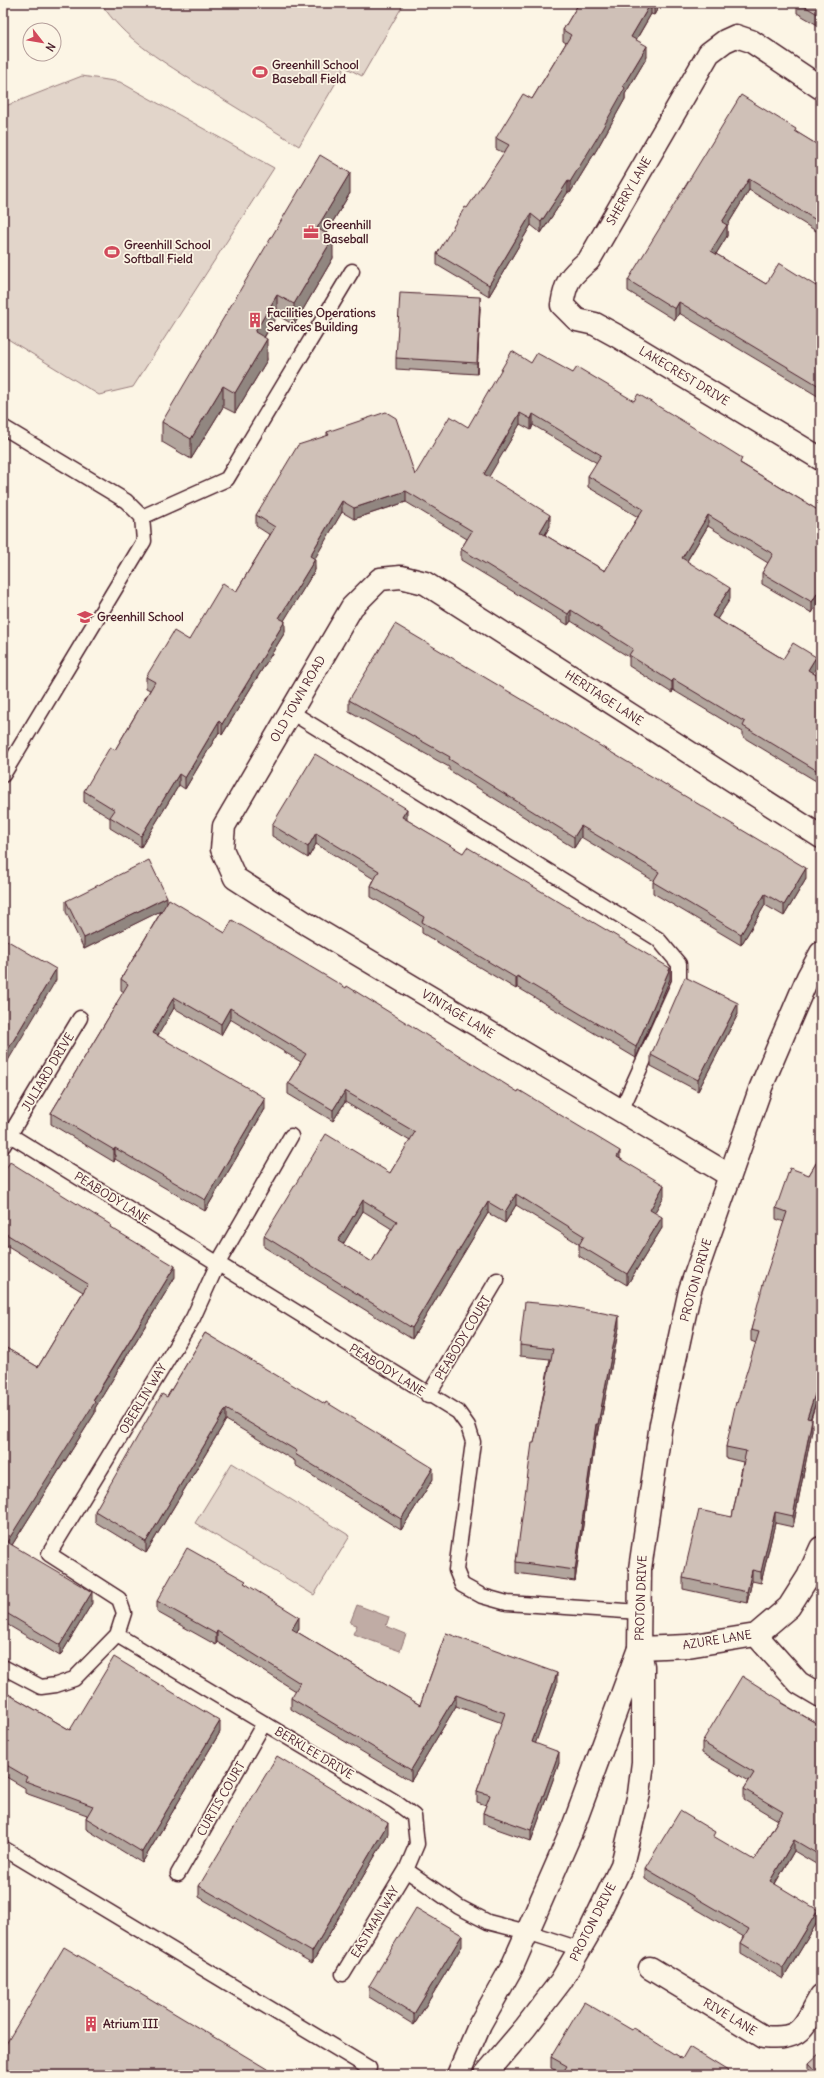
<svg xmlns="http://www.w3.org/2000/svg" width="824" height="2078" viewBox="0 0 824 2078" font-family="Delius,sans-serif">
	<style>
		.green { fill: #e2d5ca; stroke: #967a7a }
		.water { fill: #c0aca5; stroke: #917474 }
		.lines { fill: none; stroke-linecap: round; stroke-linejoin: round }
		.service-casing { stroke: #4a1f2b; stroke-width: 17 }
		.minor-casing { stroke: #4a1f2b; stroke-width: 25 }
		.tertiary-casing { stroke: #4a1f2b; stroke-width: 25 }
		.service { stroke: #fcf5e5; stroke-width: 14 }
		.minor { stroke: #fcf5e5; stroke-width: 22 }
		.tertiary { stroke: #fcf5e5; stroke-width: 22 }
		.wall { fill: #b2a59d; stroke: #4a1f2b; fill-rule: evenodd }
		.shaded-wall { fill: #918680; stroke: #4a1f2b }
		.building { fill: #cfc0b7; stroke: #4a1f2b; fill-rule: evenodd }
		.labels { text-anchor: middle; stroke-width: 3.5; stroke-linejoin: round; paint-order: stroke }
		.poi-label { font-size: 12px; font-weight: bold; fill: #4a1f2b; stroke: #fcf5e5; text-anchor: start }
		.street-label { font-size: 12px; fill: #4a1f2b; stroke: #fcf5e5 }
	</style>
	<rect width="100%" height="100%" fill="#fcf5e5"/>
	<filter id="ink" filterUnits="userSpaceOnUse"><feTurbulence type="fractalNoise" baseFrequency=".025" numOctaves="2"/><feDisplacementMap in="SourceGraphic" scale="8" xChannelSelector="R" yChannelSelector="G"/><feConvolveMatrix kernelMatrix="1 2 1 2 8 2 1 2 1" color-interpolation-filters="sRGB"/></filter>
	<g filter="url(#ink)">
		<!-- green -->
		<path class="green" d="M101,3H400L403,5L362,76L345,67L299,146C264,124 228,103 193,81C159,59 123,38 101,3Z
			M82,76L120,82L274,168L133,387L99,395L3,336V107Z
			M232,1463L350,1536L314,1595L195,1523Z"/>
		<!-- water -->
		<path class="water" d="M357,1605L389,1617L386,1626L406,1634L400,1651L353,1634L357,1625L350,1623Z"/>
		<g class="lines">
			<!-- service casing -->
			<g class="service-casing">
				<path id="service" d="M3,427L126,501L142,517L144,541L3,775
					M142,517L227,479L352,271
					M291,712L658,939L679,964V982L621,1111
					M10,1135L458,1412L468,1426L473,1442L456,1570L462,1585L482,1596L507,1603L640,1612
					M3,1146L80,1018
					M428,1396L497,1280
					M117,1635L394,1801L414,1816L417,1844L406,1870L343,1974
					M3,1667L41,1687L56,1685L74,1679L117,1635L124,1613L119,1599L49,1554L193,1318L218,1263L291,1136
					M3,1848L369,2068L365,2075
					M406,1870L459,1907L488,1922L527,1932L580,1949
					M178,1874L264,1723"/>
			</g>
			<!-- minor casing -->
			<g class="minor-casing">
				<path id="minor" d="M821,88L751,41L736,36L725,41L709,53L589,260C570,276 566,280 562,305L577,320L595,324L617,336L821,459
					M729,1175L307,924L235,878L222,849L224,826L352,607L380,579L401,577L425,583L821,837
					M756,1635L799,1683L821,1696
					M639,1648L688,1646L756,1635L789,1607L808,1577L821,1548
					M650,1968L764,2037C803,2041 803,2026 821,1996"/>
			</g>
			<!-- tertiary casing -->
			<g class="tertiary-casing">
				<path id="tertiary" d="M458,2075L480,2024L512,1967L572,1830L638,1651
					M485,2075L525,2028L561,1981L589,1933L622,1865L639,1794L643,1762V1666L639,1648L640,1569L661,1424L690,1290L761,1087L808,977L821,953"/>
			</g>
			<!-- service -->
			<use href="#service" class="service"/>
			<!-- minor -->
			<use href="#minor" class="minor"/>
			<!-- tertiary -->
			<use href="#tertiary" class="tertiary"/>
		</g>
		<!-- wall -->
		<path class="wall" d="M579,3H661L654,15L651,14L636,40L647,57L625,94V99L597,149L570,193L568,192L541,233L531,225L489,296L437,265V254L504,153L496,149V138L532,99L566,43L563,41V30Z
			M797,3H821V27L797,13Z
			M796,132L821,147V234L749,190L727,226V236L716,254L766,284L816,286L821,278V398L679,313L675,320L628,291V280Z
			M350,193L326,233L333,258L294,325L277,315L264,338L267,360L235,413L223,407L191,459L162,442V422Z
			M480,308L477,374L396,369V358Z
			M531,363L573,373L742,464L821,512V598L812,613L762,584V573L768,563L708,526L687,561L730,599L717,619L783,659L816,668L813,673L821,678V784L743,737V732L673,690L672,693L629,666V657L571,621L568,625L461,560V549L467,539L406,502L354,519L342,512L314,559L315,570L284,620L285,632L222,735L219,732L185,789L179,785L141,847L110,828V818L84,802V791L115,750L150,690L146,688V677L189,640L236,592L270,535L256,526V515L327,436V432L415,475L468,427ZM520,424L531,430L533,425L597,463L588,476V487L638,517L605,571L545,535L550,526L488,477Z
			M349,700L806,879L784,916L765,905L741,945L653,893V882L654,881L581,837L574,848L449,770V767L349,711Z
			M407,820L670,979L636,1058L517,987L516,989L422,933V927L371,897V886L374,879L316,844L308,858L272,836V825Z
			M66,901L167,903L225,933L620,1158L664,1196L654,1213L662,1228L627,1285L579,1256V1244L516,1205L505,1223L488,1213L412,1339L264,1247V1236L390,1173L410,1141L345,1102L333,1121L288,1094V1083L301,1062L230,1019L221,1035L174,1008L157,1036L265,1109L205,1211L115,1159L114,1162L51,1124V1113L116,1005V1004L124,992L121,990V979L162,910L84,949L66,912ZM363,1211L392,1229L372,1262L343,1244Z
			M738,1014L698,1091L651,1066V1055Z
			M821,1126V1145L818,1143V1132Z
			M821,1155V1387L811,1419L812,1430L793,1527L775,1523L761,1583L752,1581L747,1603L683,1589V1578L732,1517L743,1462L726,1458V1447L756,1343L751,1341V1330L784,1222L776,1219V1208L809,1175Z
			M3,1174L111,1228L175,1277L95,1408V1413L12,1545L92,1603L60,1656L3,1622V1346L38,1367L83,1292L3,1243Z
			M619,1327L598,1435H596L575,1581L516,1573V1562L534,1443L550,1359L520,1356V1345Z
			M205,1333L433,1479L401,1530L295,1465V1461L226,1420L146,1553L95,1522V1511L167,1397Z
			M246,1584L299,1628L297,1632L420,1705L446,1633L557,1684L535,1743L559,1763L531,1841L483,1824V1813L486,1805L477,1802V1791L502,1723L456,1706L411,1781L291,1709V1698L296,1691L217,1642L216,1645L157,1612V1601Z
			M3,1691L70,1730L220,1732L142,1863L86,1829V1818L87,1815L25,1793V1788L3,1775Z
			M782,1703L821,1726V1867L794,1851L775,1884L818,1921L783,1979L741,1954V1943L744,1937L645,1879V1868L754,1860L778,1820L744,1800V1789L749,1781L702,1753V1742Z
			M388,1834L312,1963L199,1897V1886Z
			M462,1946L414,2025L369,1997V1986Z
			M632,2030L682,2059L728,2071L562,2074L551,2068V2057Z
			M3,2049L277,2075H3Z
			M809,2063L821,2075H810L809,2074Z"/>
		<!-- shaded-wall -->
		<path class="shaded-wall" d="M651,3V14L631,48V37Z
			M655,3H661L654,15V4Z
			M647,46V57L625,94V99L597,149L570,193V182L623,86Z
			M350,173V193L317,248V228Z
			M749,179V190L727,226V236L711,262V251L722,222Z
			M568,181V192L541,233V222Z
			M531,214V225L489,296V285Z
			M333,238V258L294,325V304Z
			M277,295V315L255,353V332Z
			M480,297V308L477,374V363Z
			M679,302V313L675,320V309Z
			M267,339V360L235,413V393Z
			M223,386V407L191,459V439Z
			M520,413V424L484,485V474Z
			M533,414V425L531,430V419Z
			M406,491V502L354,519V508Z
			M342,501V512L310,567V556Z
			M550,515V526L540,543V532Z
			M708,515V526L682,569V558Z
			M315,559V570L279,629V618Z
			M821,587V598L812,613V602Z
			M730,588V599L712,627V616Z
			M571,610V621L568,625V614Z
			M285,621V632L222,735V724Z
			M816,657V668L808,681V670Z
			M673,679V690L672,693V682Z
			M219,721V732L185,789V778Z
			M179,774V785L141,847V836Z
			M407,809V820L402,817Z
			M581,826V837L574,848V837Z
			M316,833V844L308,858V847Z
			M806,868V879L784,916V905Z
			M765,894V905L741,945V934Z
			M167,897V908L84,949V938Z
			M670,968V979L636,1058V1047Z
			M56,969V980L3,1069V1058Z
			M517,976V987L516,989V978Z
			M174,997V1008L153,1044V1033Z
			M738,1003V1014L698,1091V1080Z
			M230,1008V1019L221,1035V1024Z
			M345,1091V1102L333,1121V1110Z
			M265,1098V1109L205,1211V1200Z
			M115,1148V1159L114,1162V1150Z
			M620,1151V1162L617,1157Z
			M664,1185V1196L650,1221V1210Z
			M516,1194V1205L505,1223V1212Z
			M363,1200V1211L338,1253V1241Z
			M488,1202V1213L412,1339V1328Z
			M662,1217V1228L627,1285V1274Z
			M175,1266V1277L95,1408V1413L7,1553V1542Z
			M619,1316V1327L598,1435V1424Z
			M821,1376V1387L807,1429V1418Z
			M226,1409V1420L146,1553V1542Z
			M812,1419V1430L793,1527V1516Z
			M596,1424V1435L575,1581V1570Z
			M433,1468V1479L401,1530V1519Z
			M775,1512V1523L761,1583V1572Z
			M752,1570V1581L747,1603V1592Z
			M92,1592V1603L60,1656V1645Z
			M299,1617V1628L292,1640V1629Z
			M217,1631V1642L216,1645V1634Z
			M557,1673V1684L532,1753V1742Z
			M456,1695V1706L411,1781V1770Z
			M220,1721V1732L142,1863V1852Z
			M559,1752V1763L531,1841V1830Z
			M388,1823V1834L312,1963V1952Z
			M794,1840V1851L770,1892V1881Z
			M818,1910V1921L783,1979V1968Z
			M462,1935V1946L414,2025V2014Z"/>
		<!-- building -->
		<path class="building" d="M579,3H651L631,37L647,46L623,86L625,88L597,138L570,182L568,181L541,222L531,214L489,285L437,254L465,207L467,208L509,145L496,138L523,94L532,99L571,35L563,30Z
			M799,3H821V16Z
			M741,95L796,129L795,131L821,147V223L749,179L722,222L727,225L711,251L766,284L779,263L816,286L821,278V387L679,302L675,309L628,280Z
			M320,155L350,173L317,228L333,238L294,304L277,295L255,332L267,339L235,393L223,386L191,439L162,422Z
			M400,293L480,297L477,363L396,358Z
			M512,351L531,363L537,353L573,373L577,367L634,401L638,394L686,423L742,458L740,463L821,512V587L812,602L762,573L773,554L708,515L682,558L730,588L712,616L783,659L793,643L816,657L808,670L821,678V773L743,726L745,722L673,679L672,682L629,655L633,649L571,610L568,614L461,549L472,531L406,491L354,508L342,501L310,556L315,559L279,618L285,621L222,724L219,721L185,778L179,774L141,836L110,817L115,810L84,791L110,747L115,750L155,682L146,677L174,631L189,640L223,583L236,592L275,527L256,515L298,445L329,435L327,432L386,412L396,418L415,475L450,416L468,427ZM520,413L531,419L533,414L601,455L588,476L643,509L605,571L540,532L550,515L484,474Z
			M395,624L806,868L784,905L765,894L741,934L653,882L659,872L581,826L574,837L449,759L450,757L349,700Z
			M315,754L407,809L402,817L463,853L467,847L670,968L636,1047L517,976L516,978L422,922L424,917L371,886L379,871L316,833L308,847L272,825Z
			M149,860L167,897L84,938L66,901Z
			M169,899L225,933L232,920L346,988L347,986L518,1092L519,1090L620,1151L617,1157L664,1185L650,1210L662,1217L627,1274L579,1245L584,1236L516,1194L505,1212L488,1202L412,1328L264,1236L326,1134L390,1173L415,1132L345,1091L333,1110L288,1083L306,1054L230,1008L221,1024L174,997L153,1033L265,1098L205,1200L115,1148L114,1150L51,1113L116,1005L117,1006L116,1004L128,984L121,979ZM363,1200L397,1221L372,1262L338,1241Z
			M3,938L56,969L3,1058Z
			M685,977L738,1003L698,1080L651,1055Z
			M821,1126V1134L818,1132Z
			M821,1155V1376L807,1418L812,1419L793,1516L775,1512L761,1572L752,1570L747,1592L683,1578L699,1510L732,1517L746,1451L726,1447L736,1402L737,1403L759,1332L751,1330L763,1284L787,1212L776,1208L790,1168L809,1175Z
			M10,1162L111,1225L110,1227L175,1266L93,1400L95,1402L7,1542L92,1592L60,1645L3,1611V1346L38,1367L88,1284L3,1232V1174Z
			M525,1302L561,1305L619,1316L598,1424H596L575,1570L516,1562L532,1443H534L553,1349L520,1345Z
			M205,1333L325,1404L326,1402L433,1468L401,1519L295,1454L297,1451L226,1409L146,1542L95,1511L162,1394L167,1397Z
			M187,1548L246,1581L244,1583L299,1617L292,1629L420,1705L446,1633L557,1673L532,1742L559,1752L531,1830L483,1813L490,1795L477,1791L505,1713L456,1695L411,1770L291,1698L300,1683L217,1631L216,1634L157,1601Z
			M114,1657L220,1721L142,1852L86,1818L93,1806L25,1781L27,1777L3,1763V1691L70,1730Z
			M742,1676L782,1701L781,1703L821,1726V1856L794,1840L770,1881L818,1910L783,1968L741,1943L749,1929L645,1868L680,1811L715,1832L713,1836L754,1860L783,1812L744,1789L754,1773L702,1742Z
			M277,1756L388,1823L312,1952L199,1886Z
			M416,1908L462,1935L414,2014L369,1986Z
			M64,1947L277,2075H10L3,2071V2049Z
			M584,2002L632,2030L633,2028L682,2059L689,2047L728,2071L726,2073L730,2075H561L567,2066L551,2057Z
			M821,2052V2075H820L809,2063Z"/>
	</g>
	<!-- icons -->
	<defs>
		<g id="stadium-bare" transform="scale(1.2)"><path d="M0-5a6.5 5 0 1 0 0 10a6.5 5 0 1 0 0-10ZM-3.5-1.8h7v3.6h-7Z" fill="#d1495b" stroke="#fcf5e5" stroke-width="2.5" paint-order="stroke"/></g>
		<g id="office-bare" transform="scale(1.2)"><path d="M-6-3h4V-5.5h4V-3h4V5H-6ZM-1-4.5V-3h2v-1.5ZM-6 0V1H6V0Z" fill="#d1495b" stroke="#fcf5e5" stroke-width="2.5" paint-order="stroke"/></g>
		<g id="building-bare" transform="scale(1.2)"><path d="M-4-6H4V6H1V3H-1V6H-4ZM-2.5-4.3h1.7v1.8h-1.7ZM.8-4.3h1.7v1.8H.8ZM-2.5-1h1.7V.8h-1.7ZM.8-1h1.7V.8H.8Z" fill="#d1495b" stroke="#fcf5e5" stroke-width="2.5" paint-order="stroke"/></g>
		<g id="school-bare" transform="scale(1.2)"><path d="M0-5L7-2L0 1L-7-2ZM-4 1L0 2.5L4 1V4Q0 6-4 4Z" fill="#d1495b" stroke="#fcf5e5" stroke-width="2.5" paint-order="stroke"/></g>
	</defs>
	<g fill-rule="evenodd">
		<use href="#stadium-bare" x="260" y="72"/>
		<use href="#office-bare" x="311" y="232"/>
		<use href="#stadium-bare" x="112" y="252"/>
		<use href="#building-bare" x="255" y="320"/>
		<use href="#school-bare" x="85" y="617"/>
		<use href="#building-bare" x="91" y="2024"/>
	</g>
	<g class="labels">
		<!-- poi labels -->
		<g class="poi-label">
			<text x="272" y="69">Greenhill School<tspan x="272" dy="14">Baseball Field</tspan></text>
			<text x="323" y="229">Greenhill<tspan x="323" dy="14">Baseball</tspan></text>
			<text x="124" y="249">Greenhill School<tspan x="124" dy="14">Softball Field</tspan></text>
			<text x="267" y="317">Facilities Operations<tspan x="267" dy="14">Services Building</tspan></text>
			<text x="97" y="621">Greenhill School</text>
			<text x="103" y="2028">Atrium III</text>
		</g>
		<!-- street labels -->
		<g class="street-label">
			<text transform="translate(629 191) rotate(-60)" y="4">SHERRY LANE</text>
			<text transform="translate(684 376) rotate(31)" y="4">LAKECREST DRIVE</text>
			<text transform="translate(604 698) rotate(33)" y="4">HERITAGE LANE</text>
			<text transform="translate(298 699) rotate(-60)" y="4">OLD TOWN ROAD</text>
			<text transform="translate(458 1014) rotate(31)" y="4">VINTAGE LANE</text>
			<text transform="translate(48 1072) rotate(-59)" y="4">JULIARD DRIVE</text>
			<text transform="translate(112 1198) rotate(32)" y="4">PEABODY LANE</text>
			<text transform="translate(696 1280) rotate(-74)" y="4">PROTON DRIVE</text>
			<text transform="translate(463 1338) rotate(-59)" y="4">PEABODY COURT</text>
			<text transform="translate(387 1370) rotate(32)" y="4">PEABODY LANE</text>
			<text transform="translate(143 1399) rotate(-59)" y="4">OBERLIN WAY</text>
			<text transform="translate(641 1598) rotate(-88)" y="4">PROTON DRIVE</text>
			<text transform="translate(717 1640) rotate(-9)" y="4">AZURE LANE</text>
			<text transform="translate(314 1753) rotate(31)" y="4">BERKLEE DRIVE</text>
			<text transform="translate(221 1799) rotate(-60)" y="4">CURTIS COURT</text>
			<text transform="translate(375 1922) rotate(-59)" y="4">EASTMAN WAY</text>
			<text transform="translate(593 1922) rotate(-63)" y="4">PROTON DRIVE</text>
			<text transform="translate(730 2017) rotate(31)" y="4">RIVE LANE</text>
		</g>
	</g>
	<!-- margin -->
	<rect width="824" height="2078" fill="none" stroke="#fcf5e5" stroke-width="16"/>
	<rect x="8" y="8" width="808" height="2062" fill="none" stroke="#4a1f2b" stroke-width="1.5" filter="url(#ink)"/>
	<!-- north arrow -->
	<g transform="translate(42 42) rotate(121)"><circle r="19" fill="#fcf5e5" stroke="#b59f9b"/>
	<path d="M0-3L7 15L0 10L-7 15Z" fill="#d1495b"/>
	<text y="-6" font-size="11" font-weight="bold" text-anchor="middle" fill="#4a1f2b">N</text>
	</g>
</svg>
